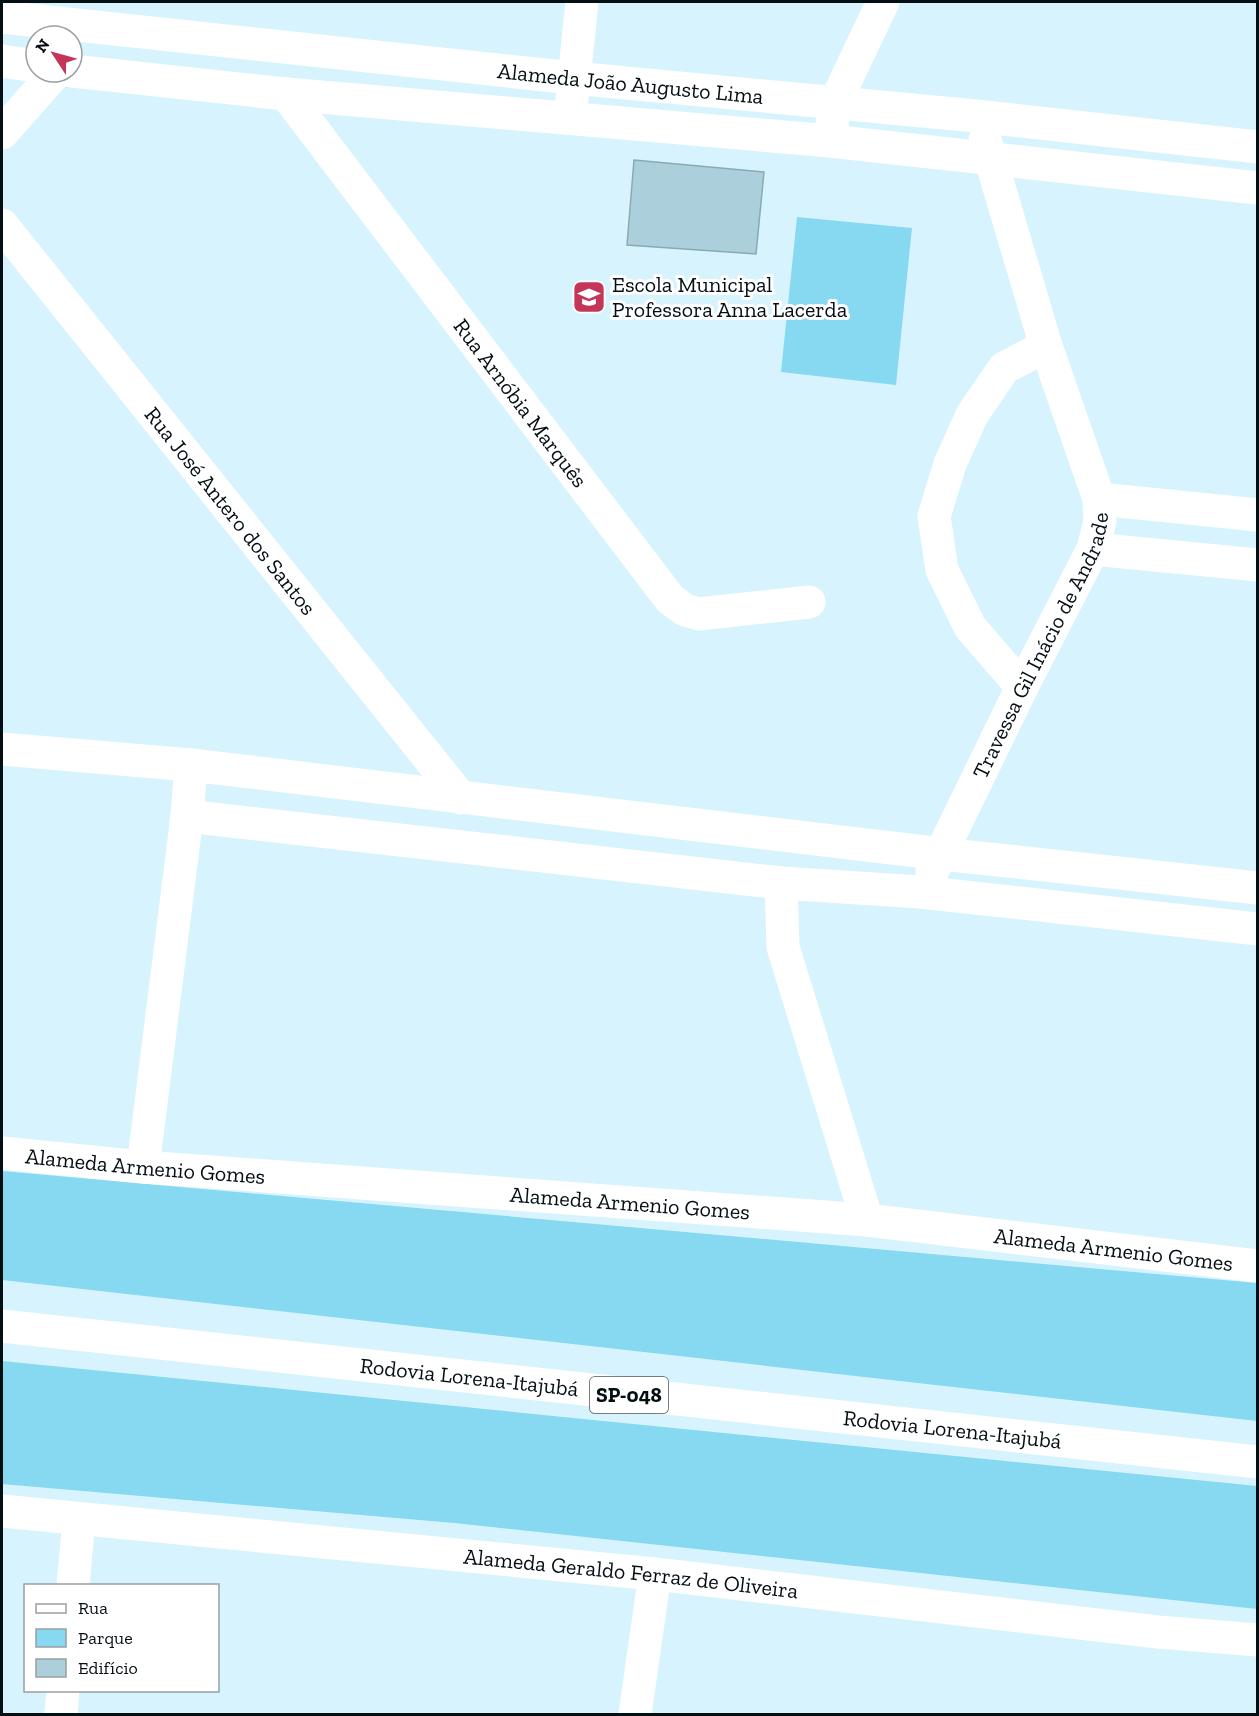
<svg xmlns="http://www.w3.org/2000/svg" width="1259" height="1716" viewBox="0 0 1259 1716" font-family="'Zilla Slab',serif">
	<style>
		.green { fill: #87d8f1 }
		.building { fill: #abcfdb; stroke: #88aab6; stroke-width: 1.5 }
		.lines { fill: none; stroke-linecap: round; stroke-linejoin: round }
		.street { stroke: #fff; stroke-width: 33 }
		.highway { stroke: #fff; stroke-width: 33 }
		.labels { text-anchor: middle; stroke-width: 6; stroke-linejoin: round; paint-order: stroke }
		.shield { fill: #fff; stroke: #4f575a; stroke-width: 1.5 }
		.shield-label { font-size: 21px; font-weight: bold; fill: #040f13 }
		.street-label { font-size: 22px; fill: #040f13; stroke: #fff }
		.poi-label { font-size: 22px; fill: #040f13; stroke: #fff; text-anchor: start }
	</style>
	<rect width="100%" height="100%" fill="#d7f4fe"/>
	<!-- green -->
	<path class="green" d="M797,217L912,228L896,385L781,372Z
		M2,1171L1257,1283V1421L2,1280Z
		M2,1361L1257,1486V1609L454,1523L2,1484Z"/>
	<!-- building -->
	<path class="building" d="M634,160L764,172L756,254L627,245Z"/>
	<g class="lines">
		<!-- street -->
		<g class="street">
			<path id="s1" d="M2,17L573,78L976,116L1258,147"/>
			<path d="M2,61L36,66"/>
			<path d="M72,71L286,94L830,141L1258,188"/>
			<path id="s2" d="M286,94L670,599L685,610L699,614L809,602"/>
			<path d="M572,99L582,2"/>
			<path d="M832,125L834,105L883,2"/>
			<path d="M2,133L56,72"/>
			<path id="s3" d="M2,225L461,798"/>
			<path d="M1099,499L1258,515"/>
			<path d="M1093,549L1258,565"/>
			<path d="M1022,687L970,627L942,570L934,516L950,464L972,415L1004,368L1046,346"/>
			<path d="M2,749L191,765L942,854L1258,888"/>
			<path d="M187,816L781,883L920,892L1258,929"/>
			<path id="s4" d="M932,872L1022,687L1093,549L1100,521L1099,499L1046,346L985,140"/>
			<path d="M781,883L783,947L867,1220"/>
			<path id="s5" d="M2,1153L143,1167L867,1220L1258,1266"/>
			<path d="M143,1167L187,816L191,765"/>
			<path id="s6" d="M2,1511L655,1574L1158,1632L1258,1640"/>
			<path d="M73,1586L79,1519"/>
			<path d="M61,1714L63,1690"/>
			<path d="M635,1714L655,1574"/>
		</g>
		<!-- highway -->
		<path class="highway" id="s7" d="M2,1326L1258,1462"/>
	</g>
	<!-- icons -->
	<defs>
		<g id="school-square" transform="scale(1.725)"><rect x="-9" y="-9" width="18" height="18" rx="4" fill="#c4355a" stroke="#fff"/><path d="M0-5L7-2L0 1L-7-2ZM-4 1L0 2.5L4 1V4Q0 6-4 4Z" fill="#fff"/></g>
	</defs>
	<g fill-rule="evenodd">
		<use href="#school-square" x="589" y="297"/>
	</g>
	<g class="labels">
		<!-- shield labels -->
		<rect class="shield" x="590" y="1377" width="78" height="36" rx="4.5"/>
		<g class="shield-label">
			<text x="629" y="1402">SP-048</text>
		</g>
		<!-- street labels -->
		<g class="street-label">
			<text dy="8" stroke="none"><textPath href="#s1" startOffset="632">Alameda João Augusto Lima</textPath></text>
			<text dy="8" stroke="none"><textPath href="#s2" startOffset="388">Rua Arnóbia Marquês</textPath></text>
			<text dy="8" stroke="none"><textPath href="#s3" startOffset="366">Rua José Antero dos Santos</textPath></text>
			<text dy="8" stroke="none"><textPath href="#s4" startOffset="252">Travessa Gil Inácio de Andrade</textPath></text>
			<text dy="8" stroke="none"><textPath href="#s5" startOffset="144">Alameda Armenio Gomes</textPath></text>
			<text dy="8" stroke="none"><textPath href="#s5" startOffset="630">Alameda Armenio Gomes</textPath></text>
			<text dy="8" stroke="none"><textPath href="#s5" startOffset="1116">Alameda Armenio Gomes</textPath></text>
			<text dy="8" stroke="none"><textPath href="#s7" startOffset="470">Rodovia Lorena-Itajubá</textPath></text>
			<text dy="8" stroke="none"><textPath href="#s7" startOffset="956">Rodovia Lorena-Itajubá</textPath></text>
			<text dy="8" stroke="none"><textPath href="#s6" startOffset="632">Alameda Geraldo Ferraz de Oliveira</textPath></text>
		</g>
		<!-- poi labels -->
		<g class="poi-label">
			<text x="612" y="292">Escola Municipal<tspan x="612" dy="25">Professora Anna Lacerda</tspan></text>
		</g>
	</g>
	<!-- border -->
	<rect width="1259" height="1716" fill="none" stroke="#040f13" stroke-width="6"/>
	<!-- legend -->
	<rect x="24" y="1584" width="195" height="108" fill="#ffffff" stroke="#9b9fa1" stroke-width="1.5"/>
	<rect x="36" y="1604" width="30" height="9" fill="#ffffff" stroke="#9b9fa1" stroke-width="1.5"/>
	<text x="78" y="1614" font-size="18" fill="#040f13">Rua</text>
	<rect x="36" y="1629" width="30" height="18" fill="#87d8f1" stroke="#9b9fa1" stroke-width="1.5"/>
	<text x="78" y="1644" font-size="18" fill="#040f13">Parque</text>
	<rect x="36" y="1659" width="30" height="18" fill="#abcfdb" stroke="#9b9fa1" stroke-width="1.5"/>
	<text x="78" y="1674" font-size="18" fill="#040f13">Edifício</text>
	<!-- north arrow -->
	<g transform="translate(54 54) rotate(306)"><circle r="28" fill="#ffffff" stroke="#9b9fa1" stroke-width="1.5"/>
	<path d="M0-4.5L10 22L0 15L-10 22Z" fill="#c4355a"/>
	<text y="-9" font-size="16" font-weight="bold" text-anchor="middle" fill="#040f13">N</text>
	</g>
</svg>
